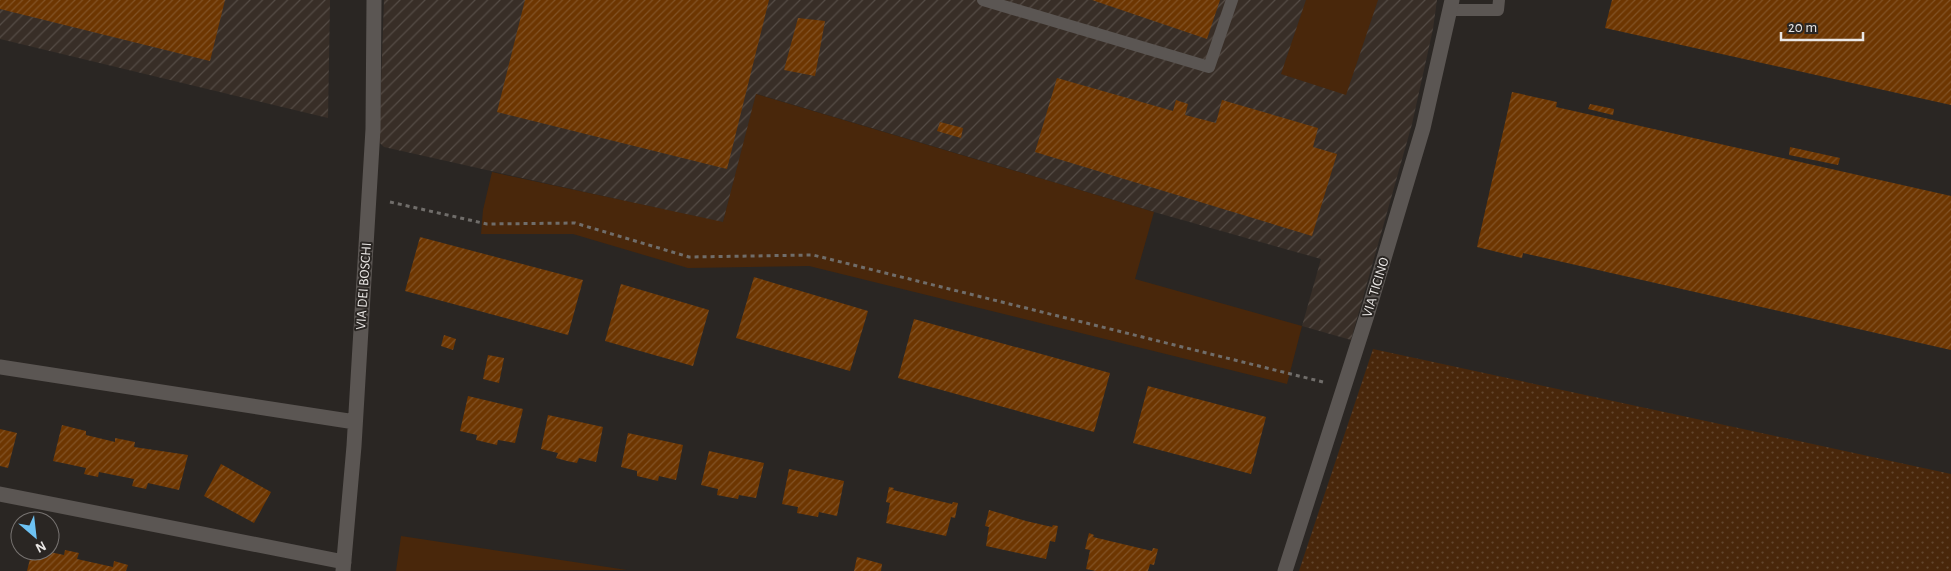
<svg xmlns="http://www.w3.org/2000/svg" width="1951" height="571" viewBox="0 0 1951 571" font-family="'Alegreya Sans',sans-serif">
	<style>
		.industrial { fill: url(#industrial-furrows) }
		.green { fill: #49270b }
		.park { fill: url(#park-dots) }
		.building { fill: url(#building-hatch) }
		.lines { fill: none; stroke-linecap: round; stroke-linejoin: round }
		.path { stroke: #706d6a; stroke-width: 3; stroke-dasharray: 4 4; stroke-linecap: butt }
		.lane { stroke: #5b5653; stroke-width: 12 }
		.street { stroke: #5b5653; stroke-width: 15 }
		.labels { text-anchor: middle; stroke-width: 4; stroke-linejoin: round; paint-order: stroke }
		.street-label { font-size: 14px; fill: #eae7e5; stroke: #2a2623 }
	</style>
	<defs>
		<pattern id="industrial-furrows" width="10" height="10" patternUnits="userSpaceOnUse" patternTransform="scale(1.25)"><rect width="10" height="10" fill="#382e27"/><path d="M-1 1l2-2M0 10L10 0M9 11l2-2" fill="none" stroke="#554c46"/></pattern>
		<pattern id="park-dots" width="8" height="8" patternUnits="userSpaceOnUse" patternTransform="scale(1.25)"><rect width="8" height="8" fill="#49270b"/><path d="M2 2h.1M6 6h.1" fill="none" stroke="#63462e" stroke-width="1.8" stroke-linecap="round"/></pattern>
		<pattern id="building-hatch" width="6" height="6" patternUnits="userSpaceOnUse" patternTransform="scale(1.25)"><rect width="6" height="6" fill="#6d3601"/><path d="M-1 1l2-2M0 6l6-6M5 7l2-2" fill="none" stroke="#825326"/></pattern>
	</defs>
	<rect width="100%" height="100%" fill="#2a2623"/>
	<!-- industrial -->
	<path class="industrial" d="M0,0H330L328,118L0,39Z
		M384,0H1437L1433,29L1412,124L1351,340L1302,326L1321,259L1154,212L757,94L723,223L384,147L379,142Z"/>
	<!-- green -->
	<path class="green" d="M1306,0H1378L1346,95L1281,74Z
		M756,94L1154,212L1135,279L1302,326L1287,384L809,266L688,268L573,234H481L483,210L492,172L723,222Z
		M401,536L627,570L396,571Z"/>
	<!-- park -->
	<path class="park" d="M1373,349L1951,474V571H1299Z"/>
	<!-- building -->
	<path class="building" d="M0,0H225L210,61L0,9Z
		M525,0H769L727,169L497,112Z
		M1092,0H1220L1207,39Z
		M1612,0H1951V105L1605,28Z
		M798,18L825,21L815,76L784,70Z
		M1057,78L1173,111L1176,100L1188,104L1185,115L1216,123L1222,100L1318,128L1313,147L1337,154L1312,236L1035,152Z
		M1512,92L1557,102L1556,107L1951,196V350L1523,253L1522,258L1477,247Z
		M1590,104L1614,109L1613,115L1588,109Z
		M940,122L963,128L961,138L937,131Z
		M1790,147L1840,158L1838,165L1789,155Z
		M420,237L583,280L568,335L405,291Z
		M754,277L868,311L850,371L736,338Z
		M621,284L709,310L693,366L605,341Z
		M914,319L1110,373L1094,432L898,378Z
		M444,335L456,339L453,350L441,346Z
		M488,355L504,358L499,383L483,379Z
		M1148,386L1266,417L1251,474L1133,443Z
		M468,396L523,409L515,443L498,440L497,445L476,440L477,435L460,431Z
		M548,415L603,427L596,462L579,458L577,463L567,461L556,458L558,453L541,449Z
		M62,425L86,431V435L115,442V438L135,442L134,447L188,455L179,490L148,483L146,489L132,486L134,479L99,472L98,477L84,474L86,468L53,461Z
		M0,429L17,433L8,468L0,466Z
		M628,433L683,445L676,480L659,476L658,481L637,476V471L621,467Z
		M709,451L764,463L756,498L739,495L738,499L717,495L718,489L701,485Z
		M221,464L271,492L254,523L204,496Z
		M789,469L844,481L837,516L819,512L818,517L797,513L798,507L782,504Z
		M889,487L894,488L893,490L952,504L953,502L958,503L955,518L951,517L946,536L886,523L890,503L886,502Z
		M989,510L1026,521L1052,527L1053,525L1058,526L1055,542L1050,541L1046,559L986,546L989,527L985,526Z
		M1089,533L1094,535L1093,537L1152,551L1153,548L1158,549L1154,565L1150,564L1148,571H1096L1086,569L1090,550L1085,549Z
		M65,550L79,553L77,559L113,567L114,561L128,565L126,571H27L32,551H45L64,555Z
		M857,557L882,564L881,571H854Z"/>
	<g class="lines">
		<!-- path -->
		<path class="path" d="M390,202L487,224L575,223L689,257L813,255L1323,382"/>
		<!-- lane -->
		<path class="lane" d="M983,0L1209,67L1232,0
			M1450,10H1498L1499,0"/>
		<!-- street -->
		<path class="street" d="M0,367L355,422
			M0,494L344,562
			M343,571L354,446L373,129L374,0
			M1285,571L1368,312L1423,128L1452,0"/>
	</g>
	<g class="labels">
		<!-- street labels -->
		<g class="street-label">
			<text transform="translate(363 286) rotate(-86)" y="5">VIA DEI BOSCHI</text>
			<text transform="translate(1375 287) rotate(-73)" y="5">VIA TICINO</text>
		</g>
	</g>
	<!-- north arrow -->
	<g transform="translate(35 536) rotate(152)"><circle r="24" fill="#2a2623" stroke="#777371"/>
	<path d="M0-4L9 19L0 12L-9 19Z" fill="#6dc2f3"/>
	<text y="-8" font-size="14" font-weight="bold" text-anchor="middle" fill="#eae7e5">N</text>
	</g>
	<!-- scale -->
	<path d="M1781 32v8h82v-8" fill="none" stroke="#eae7e5" stroke-width="2.5"/>
	<text x="1788" y="32" font-size="15" fill="#eae7e5" stroke="#2a2623" stroke-width="4" paint-order="stroke">20 m</text>
</svg>
